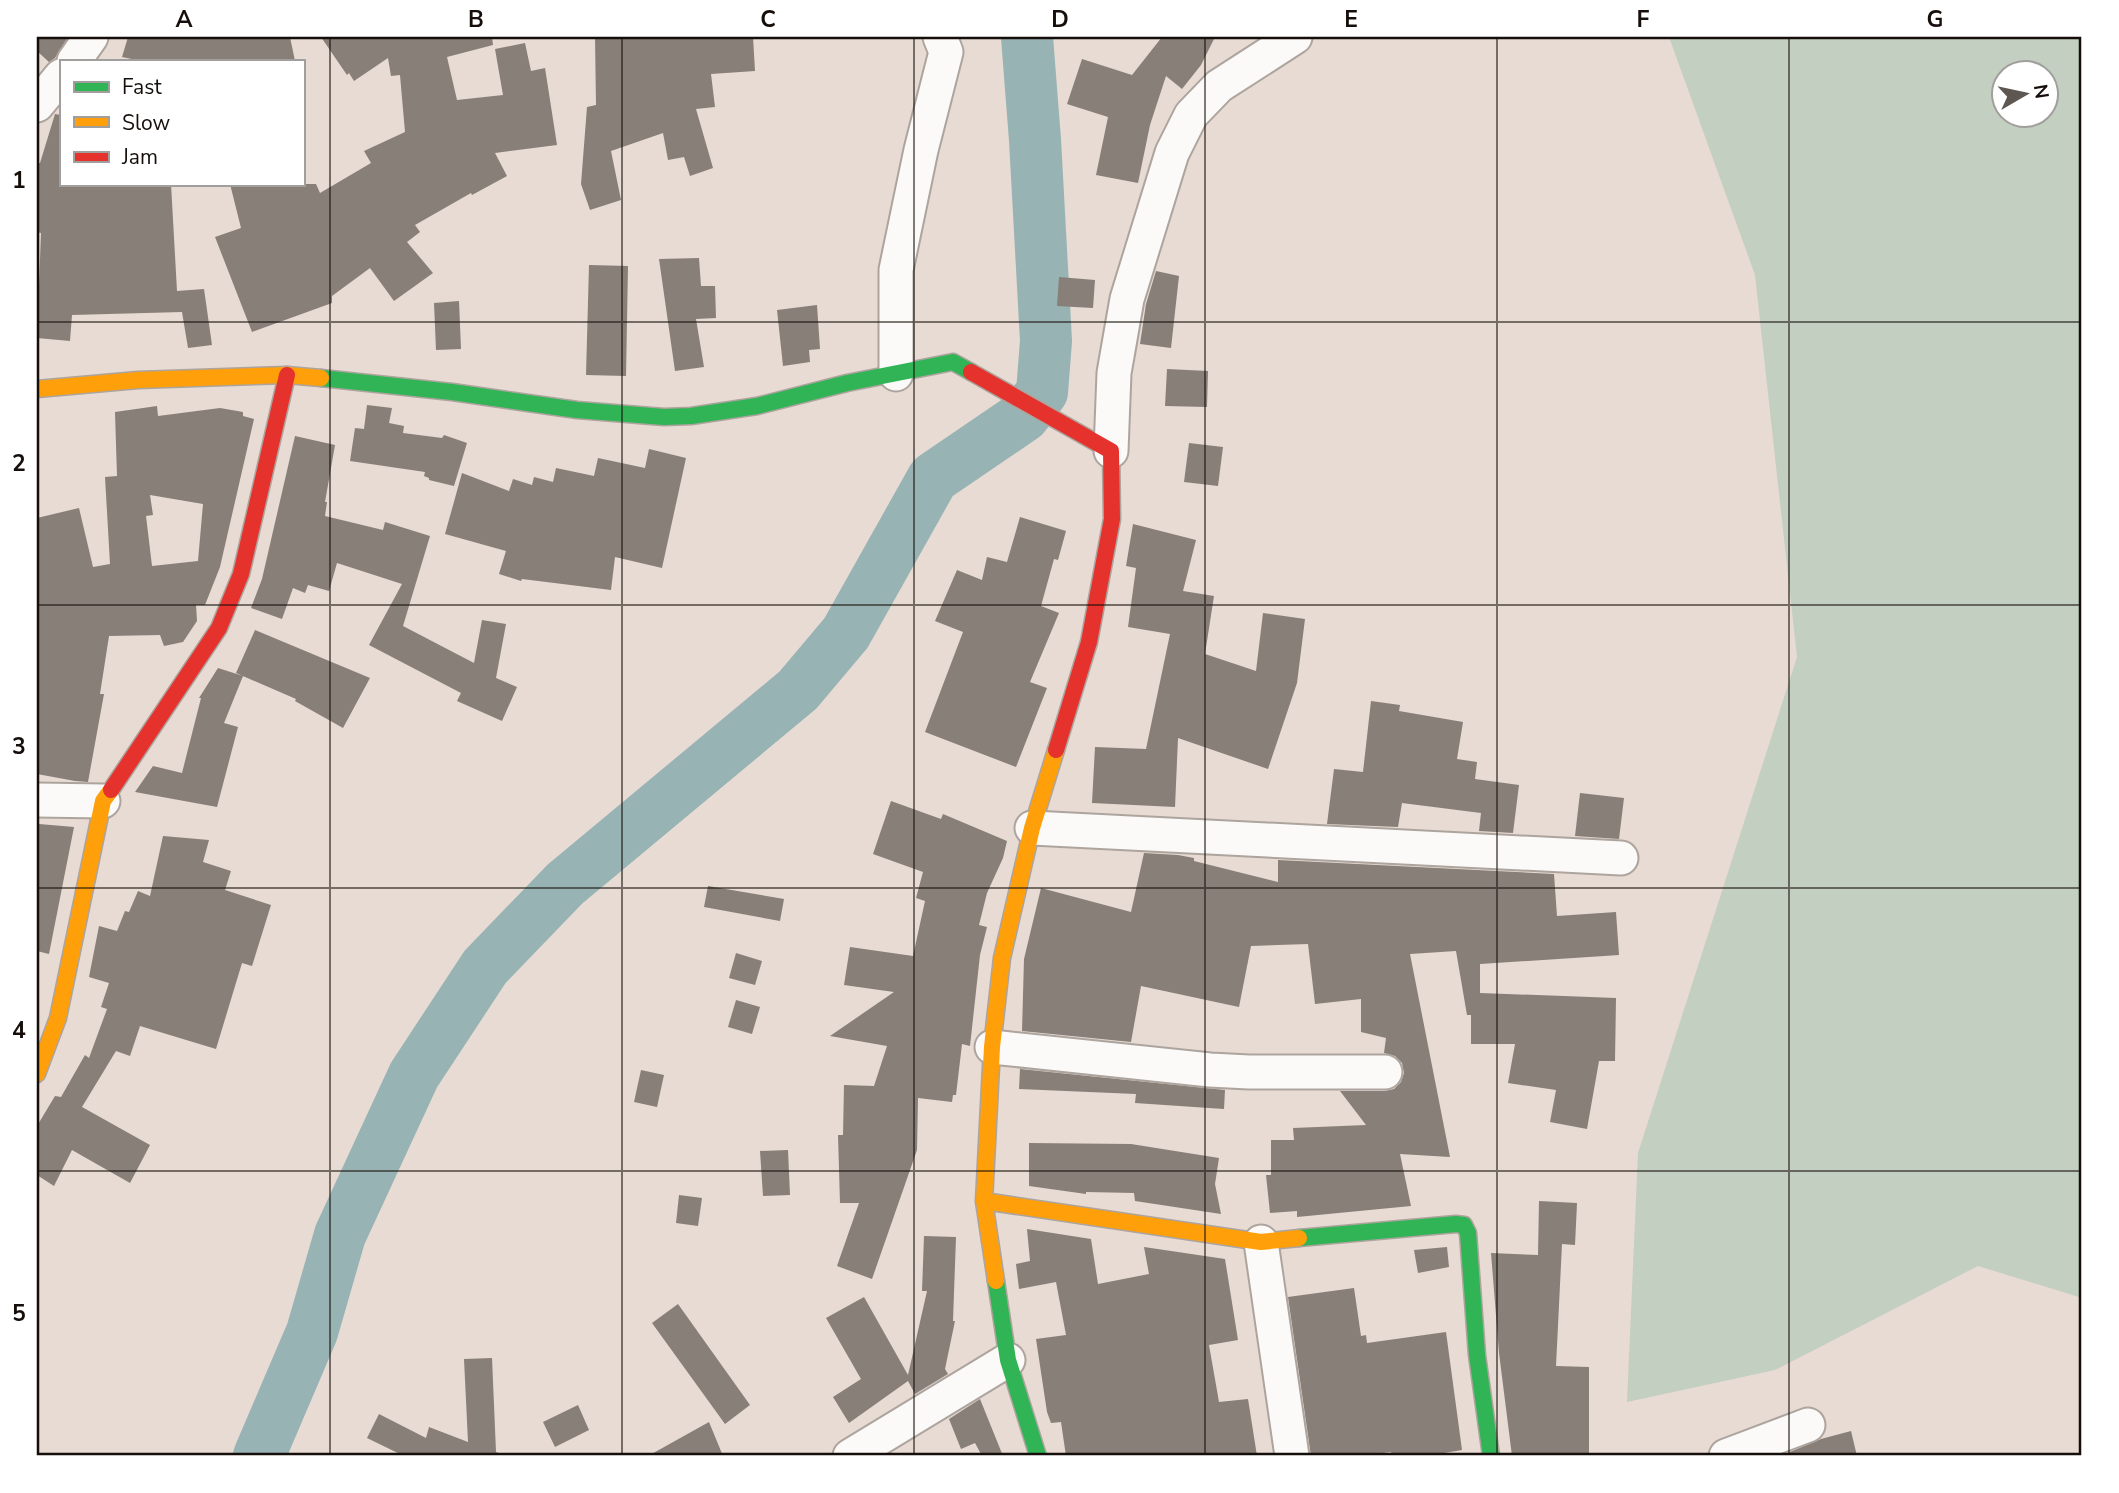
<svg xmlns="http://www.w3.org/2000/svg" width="2119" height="1493" viewBox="0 0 2119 1493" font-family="'Nunito Sans',sans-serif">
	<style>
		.green { fill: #c3cfc1; fill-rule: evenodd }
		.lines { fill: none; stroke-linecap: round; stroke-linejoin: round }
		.river { stroke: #98b3b4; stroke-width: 52 }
		.building { fill: #887f78; fill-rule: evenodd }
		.street-casing { stroke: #ada49e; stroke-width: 37 }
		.fast-casing { stroke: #ada49e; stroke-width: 19 }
		.slow-casing { stroke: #ada49e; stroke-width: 19 }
		.jam-casing { stroke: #ada49e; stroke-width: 19 }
		.street { stroke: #fbfaf9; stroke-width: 33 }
		.fast { stroke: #30b455; stroke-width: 16 }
		.slow { stroke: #ff9f0a; stroke-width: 16 }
		.jam { stroke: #e5322d; stroke-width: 16 }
		.grid { fill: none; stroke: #150e0a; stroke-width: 2; stroke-opacity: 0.55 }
		.neatline { fill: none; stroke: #150e0a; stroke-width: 2.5 }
		.grid-label { font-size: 23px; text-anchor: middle; font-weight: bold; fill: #150e0a }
	</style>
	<rect width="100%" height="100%" fill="#e7dbd4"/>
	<!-- green -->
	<path class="green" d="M1669,37H2082V1298L1978,1266L1775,1370L1627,1402L1638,1153L1797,657L1755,275ZM2004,74H2046V116H2004Z"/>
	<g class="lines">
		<!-- river -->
		<path class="river" d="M259,1456L312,1332L340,1235L414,1075L485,967L565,884L798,690L846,633L933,478L1024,416L1042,392L1046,341L1035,140L1027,37"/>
	</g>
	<!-- building -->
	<path class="building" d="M37,37H68L55,58L49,62L37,51Z
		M128,37H290L295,61H141L122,57Z
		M321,37H492L493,45L447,57L457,100L503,95L495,49L525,43L531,71L545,68L557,145L495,153L507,176L472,195L471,193L415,225L420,232L407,242L433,273L394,301L370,268L332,296V303L252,332L215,237L241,228L230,184H316L320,193L371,163L364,151L405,132L400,75L391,76L388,58L354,81L349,73L347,75Z
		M595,37H753L755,71L711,74L715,107L696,109L713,168L690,176L684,157L668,160L663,133L611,151L621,200L590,210L581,184L587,107L596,105Z
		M1162,37H1215L1201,65L1182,89L1166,76L1150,125L1138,183L1096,175L1108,117L1067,104L1082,59L1132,75Z
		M55,114L61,115V184H171L177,291L204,289L212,345L188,348L182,312L72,315L70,341L37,338L41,233L37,232V163H40Z
		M699,258L701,286H715L716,318L696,319L704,367L675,371L659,259Z
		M589,265L628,266L626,376L586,375Z
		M1156,271L1179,276L1171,348L1140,344L1146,304Z
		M1059,277L1095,280L1093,308L1057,306Z
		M459,301L461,349L436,350L434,303Z
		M817,305L820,349L809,350L810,362L783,366L777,310Z
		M1167,369L1208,371L1207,407L1165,406Z
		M367,405L392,408L389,423L404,426L403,433L442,438L444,435L467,443L454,486L429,480V478L424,476L425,472L350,461L355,428L364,429Z
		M157,406L158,416L220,408L243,412V416L254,419L220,567L205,605H196L197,621L183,642L164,646L160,635L109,636L100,694H104L88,782L75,781L37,774V518L79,508L93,567L110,564L105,477L117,476L115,412ZM150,495L203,504L198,561L152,566L146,516L153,515Z
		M295,436L335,445L325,502H327L325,516L383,530L385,522L430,536L403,626L474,663L482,620L506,624L496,678L517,687L502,721L457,701L461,693L369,645L402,584L337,563L329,591L308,585L305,593L293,588L282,619L251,608L262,579Z
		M1189,443L1223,447L1218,486L1184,482Z
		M649,449L686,458L662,568L615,557L611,590L522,579L521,581L499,574L506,551L445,534L462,473L509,491L513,479L532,485L534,477L553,482L556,468L594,476L598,458L645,468Z
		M1020,517L1066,531L1058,560L1054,559L1041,606L1059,613L1030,682L1047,688L1016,767L925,732L963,632L935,621L957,570L982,580L987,557L1007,562Z
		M1133,524L1196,540L1183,591L1214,596L1205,654L1256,671L1263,613L1305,619L1297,683L1268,769L1178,738L1175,807L1092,803L1095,747L1146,749L1170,634L1128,627L1136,568L1126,566Z
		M255,630L370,678L343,728L295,701L296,699L236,673Z
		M218,668L243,676L224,723L238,727L217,807L135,792L153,766L182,773L201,698H199Z
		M1371,701L1400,705L1399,711L1463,722L1457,759L1477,762L1475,779L1519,785L1513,833L1479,831L1481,813L1402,803L1398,827L1327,824L1334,769L1363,772Z
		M1580,793L1624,798L1619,839L1575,836Z
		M891,801L941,819L943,814L1007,841L1003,858L987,893L979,925L987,927L980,955L970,1046L962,1044L956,1095H953L952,1102L918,1098L917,1150L872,1279L837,1266L859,1203H840L838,1135H843L844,1085L874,1086L887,1046L830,1036L894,992L844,985L850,947L913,956L925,901L916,898L923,872L873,854Z
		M39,824L74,827L49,954L37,951V845Z
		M163,836L209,840L203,862L231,871L225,890L271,905L252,966L242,963L216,1049L140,1026L130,1056L116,1051L82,1107L150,1145L130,1183L72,1150L54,1186L37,1175V1126L55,1096L61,1097L85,1055L89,1058L107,1009L101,1007L109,983L89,977L99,926L117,931L125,911L129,912L138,891L150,896Z
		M1144,853L1178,855L1194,858V861L1278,882V860L1554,874L1557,916L1616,912L1619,955L1480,964V993L1616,998L1615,1061H1599L1587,1129L1550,1122L1556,1090L1508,1083L1515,1044H1471V1015H1467L1456,951L1410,954L1450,1157L1400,1154L1411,1206L1297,1217V1211L1270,1213L1266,1175H1271V1140H1294L1293,1128L1366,1125L1340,1091H1385L1394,1089L1401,1082L1404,1073L1402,1063L1395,1056L1384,1053L1386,1038L1361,1032V999L1315,1004L1308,944L1251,946L1239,1007L1141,986L1131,1042L1022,1031L1024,959L1041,888L1131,912Z
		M708,886L784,899L780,921L704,907Z
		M736,953L762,961L755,985L729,978Z
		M736,1000L760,1007L752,1034L728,1027Z
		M1020,1069L1225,1090L1224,1109L1135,1103L1136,1094L1019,1089Z
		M641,1070L664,1075L657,1107L634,1102Z
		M1029,1143L1131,1144L1219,1158L1215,1184L1221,1214L1135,1201L1134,1193L1086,1192V1194L1029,1186Z
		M788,1150L790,1195L763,1196L760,1151Z
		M679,1195L702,1198L698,1226L676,1223Z
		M1539,1201L1577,1203L1575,1245L1562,1244L1556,1366L1589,1367V1456H1512L1499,1353L1491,1253L1538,1255Z
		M1027,1229L1091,1239L1098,1284L1149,1274L1144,1247L1225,1259L1238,1340L1209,1345L1219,1402L1248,1399L1257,1456H1066L1061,1422L1051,1423L1047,1412L1036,1339L1066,1335L1056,1282L1019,1289L1016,1264L1030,1261Z
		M924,1236L956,1237L953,1321H955L945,1369L948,1374L915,1394L908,1381L849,1423L833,1397L861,1379L826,1318L864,1297L908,1375L927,1291H922Z
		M1447,1247L1449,1267L1418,1273L1414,1250Z
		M1354,1288L1361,1336L1366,1335L1367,1343L1446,1332L1462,1450L1438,1454V1456H1392L1391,1452L1358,1456H1311L1288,1297Z
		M678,1304L750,1405L725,1424L652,1323Z
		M492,1358L496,1452L501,1454V1456H404L367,1438L379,1414L426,1438L429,1427L468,1442L464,1359Z
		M980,1399L1003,1456H982L975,1443L961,1449L949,1419Z
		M578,1405L589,1430L555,1447L543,1422Z
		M709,1422L723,1456H648Z
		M1851,1431L1857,1456H1786L1785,1454L1821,1439Z"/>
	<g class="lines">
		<!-- street casing -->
		<g class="street-casing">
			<path id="street" d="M74,61L91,37
				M37,105L61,76
				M896,374V270L921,150L946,52L940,37
				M1111,451L1114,373L1127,299L1172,153L1191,115L1219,86L1295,37
				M37,800L103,801
				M1032,828L1621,858
				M992,1047L1210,1070L1249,1072H1385
				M1261,1242L1292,1456
				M850,1456L1008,1360
				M1726,1456L1808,1425"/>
		</g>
		<!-- fast casing -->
		<g class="fast-casing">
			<path id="fast" d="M321,378L452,392L577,410L664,417L691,416L757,406L847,383L953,362L971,372
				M1299,1238L1456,1224L1464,1225L1468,1233L1477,1355L1491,1456
				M996,1281L1008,1360L1038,1456"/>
		</g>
		<!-- slow casing -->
		<g class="slow-casing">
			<path id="slow" d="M37,389L138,380L287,375L321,378
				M37,1074L58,1018L103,801L111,790
				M984,1201L1261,1242L1299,1238
				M996,1281L984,1201L992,1047L1002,958L1032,828L1056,750"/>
		</g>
		<!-- jam casing -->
		<g class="jam-casing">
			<path id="jam" d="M971,372L1111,451L1112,519L1089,642L1056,750
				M111,790L219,628L241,574L287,375"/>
		</g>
		<!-- street -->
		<use href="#street" class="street"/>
		<!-- fast -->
		<use href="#fast" class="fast"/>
		<!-- slow -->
		<use href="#slow" class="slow"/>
		<!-- jam -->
		<use href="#jam" class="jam"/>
	</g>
	<!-- grid -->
	<path class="grid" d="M330,37V1456M622,37V1456M914,37V1456M1205,37V1456M1497,37V1456M1789,37V1456M37,322H2082M37,605H2082M37,888H2082M37,1171H2082"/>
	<!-- border -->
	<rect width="2119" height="1493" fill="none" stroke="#ffffff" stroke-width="77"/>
	<!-- legend -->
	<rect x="60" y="60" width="245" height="126" fill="#ffffff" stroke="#a19f9d" stroke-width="2"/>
	<rect x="74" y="82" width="35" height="10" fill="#30b455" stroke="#a19f9d" stroke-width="2"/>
	<text x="122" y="94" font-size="21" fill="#150e0a">Fast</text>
	<rect x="74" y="117" width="35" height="10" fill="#ff9f0a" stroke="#a19f9d" stroke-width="2"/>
	<text x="122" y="130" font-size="21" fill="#150e0a">Slow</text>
	<rect x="74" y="152" width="35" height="10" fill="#e5322d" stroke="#a19f9d" stroke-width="2"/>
	<text x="122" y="164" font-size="21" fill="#150e0a">Jam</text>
	<!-- north arrow -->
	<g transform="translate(2025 94) rotate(81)"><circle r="33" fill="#ffffff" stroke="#a19f9d" stroke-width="2"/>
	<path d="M0-5L12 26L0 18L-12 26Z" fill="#5e5651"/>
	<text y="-10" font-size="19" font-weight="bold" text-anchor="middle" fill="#150e0a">N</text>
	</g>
	<rect x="38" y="38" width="2042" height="1416" class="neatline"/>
	<g class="grid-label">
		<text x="184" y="27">A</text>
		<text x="476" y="27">B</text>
		<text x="768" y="27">C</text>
		<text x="1060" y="27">D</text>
		<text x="1351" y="27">E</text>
		<text x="1643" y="27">F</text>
		<text x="1935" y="27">G</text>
		<text x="19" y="188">1</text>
		<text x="19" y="471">2</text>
		<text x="19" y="754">3</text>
		<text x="19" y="1038">4</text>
		<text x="19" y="1321">5</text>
	</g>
</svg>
